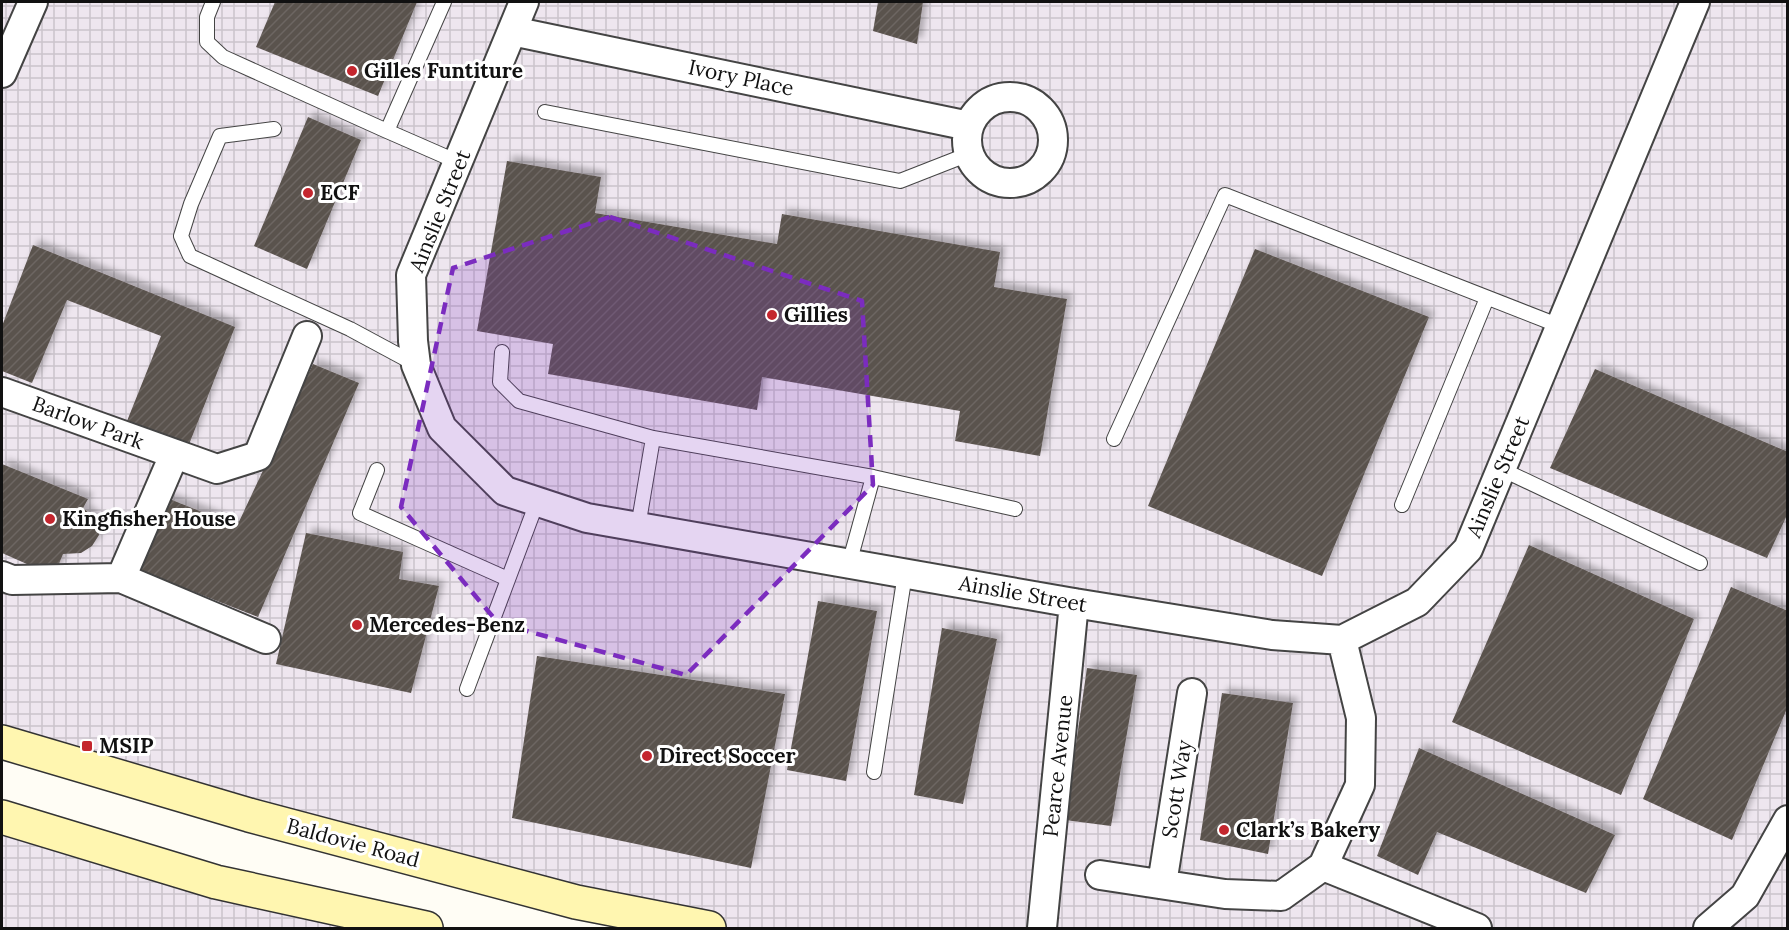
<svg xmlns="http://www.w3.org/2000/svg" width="1789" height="930" viewBox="0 0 1789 930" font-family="Lora,serif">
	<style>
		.industrial { fill: url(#industrial-grid) }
		.building { fill: url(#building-hatch); filter: url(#shadow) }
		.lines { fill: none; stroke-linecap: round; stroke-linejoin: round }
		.service-casing { stroke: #444; stroke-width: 16 }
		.minor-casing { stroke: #444; stroke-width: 32 }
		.secondary-casing { stroke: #333; stroke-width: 36 }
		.service { stroke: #fff; stroke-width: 14 }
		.minor { stroke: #fff; stroke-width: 28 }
		.secondary { stroke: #fff6b0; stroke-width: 33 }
		.marked { fill: #7b2cbf; fill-opacity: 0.2; stroke: #7b2cbf; stroke-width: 4.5; stroke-dasharray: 12 8; stroke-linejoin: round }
		.poi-dot { fill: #c4262e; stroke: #fff; stroke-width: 2 }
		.labels { text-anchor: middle; stroke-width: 6; stroke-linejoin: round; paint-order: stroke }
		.poi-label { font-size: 21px; font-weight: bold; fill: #111; stroke: #fff; text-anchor: start }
		.street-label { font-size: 21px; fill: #111; stroke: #fff }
	</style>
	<defs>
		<pattern id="industrial-grid" width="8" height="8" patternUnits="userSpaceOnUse" patternTransform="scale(1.5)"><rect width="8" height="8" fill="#eee6ef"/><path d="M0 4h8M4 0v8" fill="none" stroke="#cbc4cc"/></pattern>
		<pattern id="building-hatch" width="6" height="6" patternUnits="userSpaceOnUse" patternTransform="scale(1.5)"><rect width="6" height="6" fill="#5a524d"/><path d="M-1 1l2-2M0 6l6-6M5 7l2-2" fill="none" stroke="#6d6662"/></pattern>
		<filter id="shadow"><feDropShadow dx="5.5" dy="-5.5" stdDeviation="3" flood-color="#0004"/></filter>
	</defs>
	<rect width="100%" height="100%" fill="#fffdf5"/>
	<!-- industrial -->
	<path class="industrial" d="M2,2H1787V928H709L2,742Z
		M2,817L426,928H2Z"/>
	<!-- building -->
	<path class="building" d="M275,2H417L378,96L256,47Z
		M878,2H923L917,44L873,31Z
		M308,117L361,140L307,269L254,246Z
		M507,161L601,177L595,213L777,244L782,214L1000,252L994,287L1067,299L1040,456L955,441L960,411L762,377L757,410L548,374L553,344L477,331Z
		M33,245L235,327L188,447L127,421L161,336L67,300L32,383L2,371V326Z
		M1255,249L1429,317L1322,576L1148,506Z
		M313,364L359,383L258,617L133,568L167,498L237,526Z
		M1595,369L1788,452V513L1767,558L1550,468Z
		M2,464L88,499L83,508L99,522V535L92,546L81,553L63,554L54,576L2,553Z
		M306,533L403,552L399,579L439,586L411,693L276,664Z
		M1529,545L1694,619L1621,795L1452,722Z
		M1731,587L1788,611V706L1732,840L1643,799Z
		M818,601L877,611L846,781L787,770Z
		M942,628L997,639L963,804L914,795Z
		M537,656L785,694L751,868L512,818Z
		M1087,668L1137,675L1111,826L1065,820Z
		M1222,693L1293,703L1268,854L1200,840Z
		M1419,748L1615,835L1586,893L1437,832L1418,875L1377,856Z"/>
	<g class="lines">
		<!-- service casing -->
		<g class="service-casing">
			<path id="service" d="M213,2L207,17V42L223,57L387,131
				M444,2L387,131L458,162
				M545,112L900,181L969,154
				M274,129L220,136L191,204L181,236L190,256L350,329L415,364
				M502,352L500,382L519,401L653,438L638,527
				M653,438L873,477L849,564
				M1114,439L1225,195L1560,326
				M1501,469L1700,563
				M377,470L360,513L508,579
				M873,477L1015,509
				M1402,505L1487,298
				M467,689L537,502
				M874,772L905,574"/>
		</g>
		<!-- minor casing -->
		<g class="minor-casing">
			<path id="minor" d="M524,2L411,275L413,341L416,365L442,428L505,491L587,518L1074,603L1272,635L1342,640L1417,602L1468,549L1695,2
				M512,31L969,126
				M2,73L33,2
				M967 140a43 43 0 1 1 86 0a43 43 0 1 1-86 0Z
				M2,392L217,469L258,456L307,336
				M2,576L12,580L121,578L174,455
				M121,578L266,639
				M1323,866L1477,928
				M1100,875L1225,894L1281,896L1323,866L1360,785L1361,718L1342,640
				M1162,884L1192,693
				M1042,928L1074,603
				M1708,928L1745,896L1788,820"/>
		</g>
		<!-- secondary casing -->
		<g class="secondary-casing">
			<path id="secondary" d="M2,742L249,815L576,902L709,928
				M2,817L216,882L426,928"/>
		</g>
		<!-- service -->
		<use href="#service" class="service"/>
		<!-- minor -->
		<use href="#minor" class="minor"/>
		<!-- secondary -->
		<use href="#secondary" class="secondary"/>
	</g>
	<!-- marked area -->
	<path class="marked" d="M610,217L862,301L873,485L686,675L498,623L401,507L453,268Z"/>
	<!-- markers -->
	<g class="poi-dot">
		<circle cx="352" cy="71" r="6"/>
		<circle cx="308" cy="193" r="6"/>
		<circle cx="772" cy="315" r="6"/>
		<circle cx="50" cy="519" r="6"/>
		<circle cx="357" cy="625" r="6"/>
		<rect x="81" y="740" width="12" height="12" rx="3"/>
		<circle cx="647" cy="756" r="6"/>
		<circle cx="1224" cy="830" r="6"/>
	</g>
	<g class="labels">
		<!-- poi labels -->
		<g class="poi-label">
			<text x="364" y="78">Gilles Funtiture</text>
			<text x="320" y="200">ECF</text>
			<text x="784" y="322">Gillies</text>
			<text x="62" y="526">Kingfisher House</text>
			<text x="369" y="632">Mercedes-Benz</text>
			<text x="99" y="753">MSIP</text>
			<text x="659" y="763">Direct Soccer</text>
			<text x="1236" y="837">Clark’s Bakery</text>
		</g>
		<!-- street labels -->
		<g class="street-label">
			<text transform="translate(741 78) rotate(12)" y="7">Ivory Place</text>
			<text transform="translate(440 211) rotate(-68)" y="7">Ainslie Street</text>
			<text transform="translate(88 423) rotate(20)" y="7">Barlow Park</text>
			<text transform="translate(1498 477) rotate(-67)" y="7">Ainslie Street</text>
			<text transform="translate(1023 594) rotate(10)" y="7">Ainslie Street</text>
			<text transform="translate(1058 766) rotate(-84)" y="7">Pearce Avenue</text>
			<text transform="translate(1177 789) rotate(-81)" y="7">Scott Way</text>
			<text transform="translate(353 843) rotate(15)" y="7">Baldovie Road</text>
		</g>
	</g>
	<!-- border -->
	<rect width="1789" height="930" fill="none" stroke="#111111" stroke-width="6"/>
</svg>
